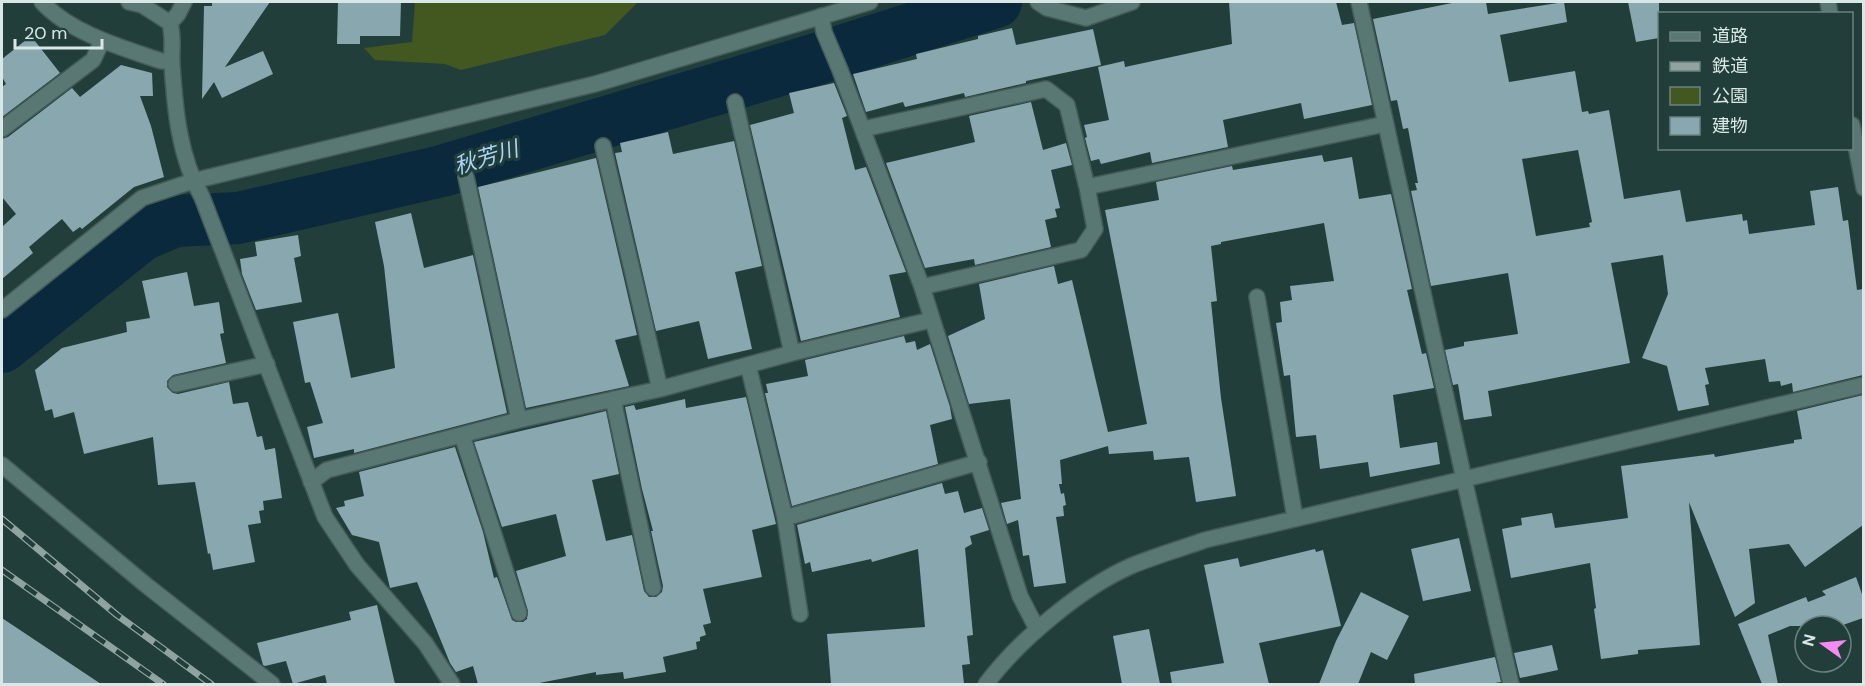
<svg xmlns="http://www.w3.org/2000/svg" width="1865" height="686" viewBox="0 0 1865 686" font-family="'DM Sans','Noto Sans JP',sans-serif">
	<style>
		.green { fill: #435821 }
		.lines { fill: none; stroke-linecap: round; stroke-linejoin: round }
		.river { stroke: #0b293d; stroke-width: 52 }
		.building { fill: #89a7ae; fill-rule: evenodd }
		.street-casing { stroke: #435b58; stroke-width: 18 }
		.street { stroke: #5a7873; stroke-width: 15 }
		.rail-casing { stroke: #8fa3a0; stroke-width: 7 }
		.rail { stroke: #223e3a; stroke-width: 4.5; stroke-dasharray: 14; stroke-linecap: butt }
		.labels { text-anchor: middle; stroke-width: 6; stroke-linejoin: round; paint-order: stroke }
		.water-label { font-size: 22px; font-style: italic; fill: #a8d5f9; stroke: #223e3a }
	</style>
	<rect width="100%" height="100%" fill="#223e3a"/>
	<!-- green -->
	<path class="green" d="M415,2H638L605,35L461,70L445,64L375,60L364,48L412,42Z"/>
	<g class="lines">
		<!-- river -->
		<path class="river" d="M2,347L142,235L175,221L238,218L442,171L807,62L996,2"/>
	</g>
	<!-- building -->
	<path class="building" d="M219,2H270L225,67L263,51L273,74L222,98L214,82L202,99L204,6H212V3Z
		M338,2H401L400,36H360V44H337Z
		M1229,2H1336L1342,25L1354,23L1372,105L1304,119L1301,103L1223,120L1228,147L1152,163L1150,152L1101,164L1099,159L1091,161L1085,138L1087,137L1084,125L1109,120L1098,67L1124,61L1125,67L1232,44Z
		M1457,2H1486L1488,14L1564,2L1567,22L1500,35L1509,82L1575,71L1582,112L1588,111L1589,114L1609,110L1624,199L1680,190L1686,222L1742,214L1743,221L1747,220L1749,234L1815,225L1810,191L1838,187L1843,221L1848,220L1857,290L1863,289V375L1793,392L1792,383L1781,386L1780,381L1769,382L1765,359L1705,368L1709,384L1705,385L1709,405L1678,411L1667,366L1642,358L1668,294L1663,255L1611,263L1630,363L1488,391L1492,416L1464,420L1458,384L1453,385L1445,350L1464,346V342L1518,334L1508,273L1431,286L1411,191L1417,190L1415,183H1418L1408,128L1403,129L1397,100L1391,101L1373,19ZM1578,150L1592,222L1589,223L1590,227L1536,236L1522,159Z
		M1628,2H1659V38L1636,42Z
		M1012,28L1016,45L1093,29L1101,65L1026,81V83L965,97L964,93L905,107L903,102L866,112L853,74L917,59L916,54L978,39V36Z
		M31,36L60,73L2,117V87L6,84L2,77V59Z
		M121,65L152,73L153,96H140L151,126L164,177L134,187L82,229L80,227L73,232L62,219L29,247L33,253L2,279V227L16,214L2,197V139L8,137L72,88L80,97Z
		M834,83L847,116L842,118L855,170L866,167L906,272L889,275L900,317L801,341L750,125L794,113L789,93Z
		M1031,102L1043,150L1066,143L1072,165L1051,170L1060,208L1055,209L1057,217L1045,220L1051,247L975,265L974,259L925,268L886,163L975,142L969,116Z
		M668,132L673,154L734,141L762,266L735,272L752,349L708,359L699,321L656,331L615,153L622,152L620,143Z
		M1322,155L1324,162L1352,157L1359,199L1391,194L1412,289L1407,290L1422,354L1426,353L1434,388L1393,395L1400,448L1437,442L1440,464L1370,477L1368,462L1320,469L1316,435L1296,437L1290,375L1284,376L1276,323L1282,322L1280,302L1292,300L1290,286L1334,281L1324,223L1221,242V244L1211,246L1217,301L1211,302L1221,398L1236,496L1196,502L1189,457L1154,460L1153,451L1109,454L1108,446L1060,460L1062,484H1059L1061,494L1064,493L1066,505L1063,506L1064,516L1056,517L1066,583L1034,587L1029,555L1023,556L1018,520L1007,524L1001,503L1021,499L1010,399L969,404L948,336L985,319L979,284L1054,266L1058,284L1072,280L1108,432L1147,424L1105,210L1159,200L1156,182L1232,166L1233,170Z
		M596,158L637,335L615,340L629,386L526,408L478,187Z
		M411,213L424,268L473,255L507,413L354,453V449L314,458L307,427L323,423L310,382L305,383L293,322L338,313L351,378L395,368L384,266L375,222Z
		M298,235L301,256L294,258L302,302L256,310L242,274L240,259L257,256L255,242Z
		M187,272L194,306L219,302L224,333L220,334L226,363L173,375L167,381V387L173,393L178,394L229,382L233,404L248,402L257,437L262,436L265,450L275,448L282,498L263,501L264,510L259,511L261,523L248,525L255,562L213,570L210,553L208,554L195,482L158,485L153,437L84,454L74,412L54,418L52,409L45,411L35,370L62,348L127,332L126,322L150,318L142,281Z
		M904,336L906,343L915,341L917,350L930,344L950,407L952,419L930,425L938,464L792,506L765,393H768L766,384L808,376L805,360Z
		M1863,395V525L1805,567L1789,544L1749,549L1755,603L1735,617L1689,502L1700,645L1638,650V654L1601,659L1594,609L1596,608L1590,563L1511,578L1502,529L1522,525L1521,518L1552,513L1555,528L1628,518L1621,466L1714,454L1715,457L1794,443V440L1802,439L1797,411Z
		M746,397L776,524L752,530L762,577L703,589L711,623L703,625L706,635L700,637V641L696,642L697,649L663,657L666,672L624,679L623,672L596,675V672L534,684H478L473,666L456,672L450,663L417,582L390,588L379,542L352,535L336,508L345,506L344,501L364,496L359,472L455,447L483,532L494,578L497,577L512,620L516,622H523L527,619L528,611L516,571L566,556L556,514L502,527L474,442L606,411L619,474L592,480L606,541L632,535L644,591L649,597H656L662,592L663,586L651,531H653L642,489L625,407L634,405L636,410L685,399L686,408Z
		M942,483L945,494L958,491L964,513L982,508L989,530L970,536L972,544L965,548L973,635L967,636L970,664L962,665L964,684H831L827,634L925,627L918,549L872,562L871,559L812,572L810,562L805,564L797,525Z
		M1459,538L1471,591L1423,601L1411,549Z
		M1315,549L1316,552L1323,550L1341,626L1259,643L1269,684H1172L1170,672L1224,663L1204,565L1238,558L1240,567Z
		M1856,577L1863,597V618L1840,626H1790L1768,635L1778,684H1762L1738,624L1806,597L1808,602L1826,595L1822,591Z
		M1361,592L1409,616L1387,660L1371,652L1358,684H1319L1336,641Z
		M377,605L395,684H327L325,675L293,684L286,661L265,666L263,665L257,643L351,620L349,612Z
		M2,618L101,684H2Z
		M1149,629L1160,684H1122L1113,636Z
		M1552,645L1558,670L1520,678L1514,653Z
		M1495,657L1501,682L1489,684H1415L1414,674Z"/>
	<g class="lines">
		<!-- street casing -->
		<g class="street-casing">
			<path id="street" d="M42,2C70,33 123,48 161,61H172
				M129,2L142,5L170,23C174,40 171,49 172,65C175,109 179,157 202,197L325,517L357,565L425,643L452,684
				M1038,2L1047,8L1086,18L1132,2
				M1359,2L1464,479L1511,684
				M1828,2L1830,14
				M821,16L824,32L840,70L922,287L1020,596L1037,629
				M170,23L178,14L184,2
				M735,102L792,353
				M1852,125L1864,188
				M2,129L93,60L102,41
				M863,129L1046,89L1067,105L1087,187L1095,229L1081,250L922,287
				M603,146L660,389
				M466,177L519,420
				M1087,187L1385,124
				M1257,297L1295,518
				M2,310L142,198L193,181L595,84L870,2
				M748,365L785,518L800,614
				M176,384L267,364
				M613,399L653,588
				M462,435L519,613
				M2,465L146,585L272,684
				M311,482L327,470L519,420L660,389L792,353L931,320
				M785,518L979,462
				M986,684C1018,641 1081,588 1131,566C1155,556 1180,549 1205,540L1864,385"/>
		</g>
		<!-- street -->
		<use href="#street" class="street"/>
		<!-- rail casing -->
		<g class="rail-casing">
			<path id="rail" d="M2,519L117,615L211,684
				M2,570L163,684"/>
		</g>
		<!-- rail -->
		<use href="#rail" class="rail"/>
	</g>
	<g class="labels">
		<!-- water labels -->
		<g class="water-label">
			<text transform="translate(486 157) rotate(-17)" y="8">秋芳川</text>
		</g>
	</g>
	<!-- border -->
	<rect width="1865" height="686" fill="none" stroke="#d9e8e6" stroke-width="6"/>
	<!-- legend -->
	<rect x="1658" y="12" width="195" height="138" fill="#223e3a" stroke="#6b827f" stroke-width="1.5"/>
	<rect x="1670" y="32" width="30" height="9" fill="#5a7873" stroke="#6b827f" stroke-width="1.5"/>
	<text x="1712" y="42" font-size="18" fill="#d9e8e6">道路</text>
	<rect x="1670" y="62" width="30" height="9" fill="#8fa3a0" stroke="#6b827f" stroke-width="1.5"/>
	<text x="1712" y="72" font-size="18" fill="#d9e8e6">鉄道</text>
	<rect x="1670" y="87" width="30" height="18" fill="#435821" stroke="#6b827f" stroke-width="1.5"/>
	<text x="1712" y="102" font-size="18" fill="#d9e8e6">公園</text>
	<rect x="1670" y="117" width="30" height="18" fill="#89a7ae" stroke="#6b827f" stroke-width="1.5"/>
	<text x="1712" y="132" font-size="18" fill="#d9e8e6">建物</text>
	<!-- north arrow -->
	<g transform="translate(1823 644) rotate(285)"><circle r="28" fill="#223e3a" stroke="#6b827f" stroke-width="1.5"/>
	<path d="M0-4.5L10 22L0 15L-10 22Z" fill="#f489f0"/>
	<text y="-9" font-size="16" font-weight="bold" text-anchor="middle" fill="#d9e8e6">N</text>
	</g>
	<!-- scale -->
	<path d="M15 39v9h87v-9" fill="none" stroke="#d9e8e6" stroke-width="3"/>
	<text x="24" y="39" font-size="18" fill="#d9e8e6" stroke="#223e3a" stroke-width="4.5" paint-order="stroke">20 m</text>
</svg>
